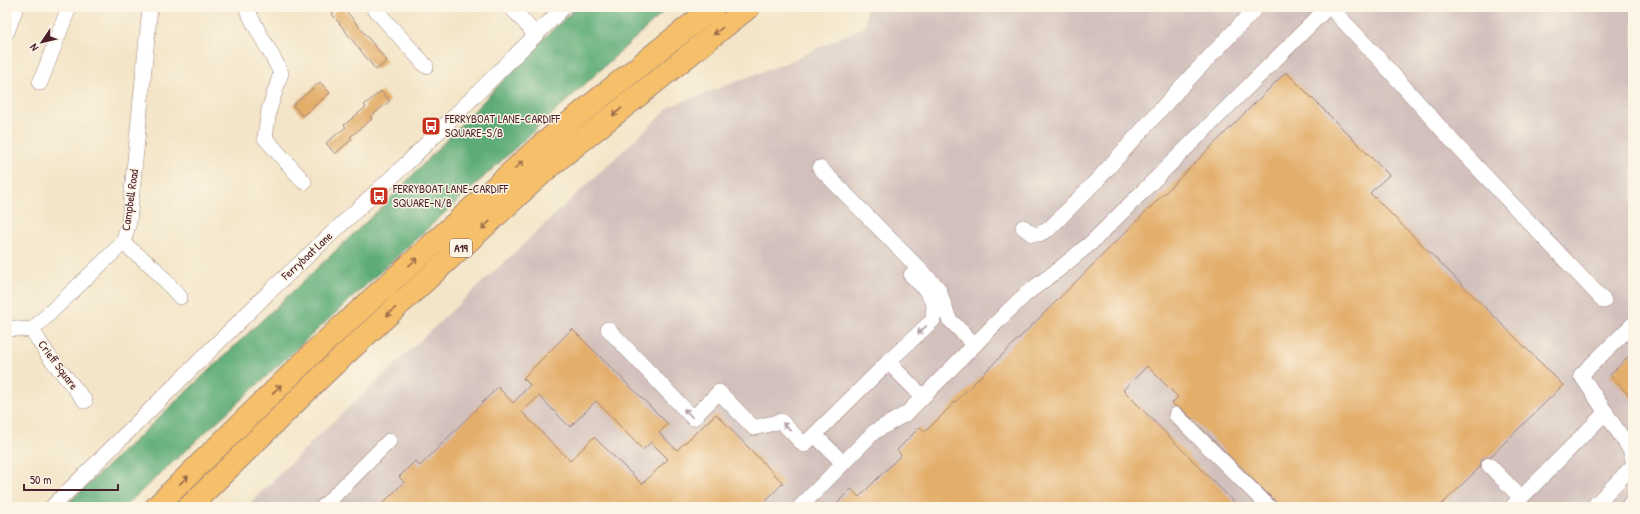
<svg xmlns="http://www.w3.org/2000/svg" width="1640" height="514" viewBox="0 0 1640 514" font-family="'Patrick Hand',sans-serif">
	<style>
		.industrial { fill: #d1c0bc }
		.forest { fill: #5dac78; stroke: #546652 }
		.building { fill: #e3ae6b; fill-rule: evenodd }
		.lines { fill: none; stroke-linecap: round; stroke-linejoin: round }
		.minor-casing { stroke: #9e827a; stroke-width: 16 }
		.highway-casing { stroke: #9e827a; stroke-width: 24 }
		.minor { stroke: #fff; stroke-width: 15 }
		.highway { stroke: #f6c06b; stroke-width: 22 }
		.oneway { stroke: #976748 }
		.oneway2 { stroke: #ae9aa0 }
		.labels { text-anchor: middle; stroke-width: 3; stroke-linejoin: round; paint-order: stroke }
		.shield { fill: #fcf5e5; stroke: #7f5f63; stroke-width: 1 }
		.shield-label { font-size: 11px; font-weight: bold; fill: #4a1f2b }
		.poi-label { font-size: 12px; fill: #4a1f2b; stroke: #fcf5e5; text-anchor: start }
		.street-label { font-size: 12px; fill: #4a1f2b; stroke: #fcf5e5 }
	</style>
	<rect width="100%" height="100%" fill="#fcf5e5"/>
	<filter id="ink" filterUnits="userSpaceOnUse"><feTurbulence type="fractalNoise" baseFrequency=".025" numOctaves="2"/><feDisplacementMap in="SourceGraphic" scale="8" xChannelSelector="R" yChannelSelector="G"/><feConvolveMatrix kernelMatrix="1 2 1 2 8 2 1 2 1" color-interpolation-filters="sRGB"/></filter>
	<filter id="wash" filterUnits="userSpaceOnUse"><feTurbulence type="fractalNoise" baseFrequency=".012" numOctaves="4" result="noise"/><feDisplacementMap in="SourceGraphic" scale="16" xChannelSelector="R" yChannelSelector="G"/><feGaussianBlur stdDeviation="0.9" result="paint"/><feColorMatrix in="noise" values="0 0 0 0 0 0 0 0 0 0 0 0 0 0 0 0 0 1.4 0 .05"/><feComposite in="paint" operator="in"/></filter>
	<g filter="url(#wash)">
		<rect width="100%" height="100%" fill="#f3e5c8"/>
		<!-- industrial -->
		<path class="industrial" d="M866,7H1633V507H246L317,437L671,106L788,62L866,26Z"/>
		<!-- forest -->
		<path class="forest" d="M577,7H669L124,507H64L383,206L542,40Z"/>
		<g id="blocks">
			<!-- building -->
			<path class="building" d="M341,7H343L387,61L376,70L332,14Z
				M1286,72L1389,175L1370,193L1563,385L1491,456L1482,459L1480,467L1439,507H1278L1275,501L1182,409L1175,406L1172,403L1178,397L1147,366L1123,390L1239,507H833L851,489L859,497L901,455L897,450L920,427L925,432Z
				M320,82L330,93L302,116L293,105Z
				M381,91L390,101L370,117L372,119L350,137L352,139L335,154L326,143L346,127L344,125L366,107L364,105Z
				M572,329L668,424L659,433L677,450L716,414L783,483L759,507H379L404,482L399,477L415,461L420,466L498,387L513,403L530,385L523,378ZM539,396L570,427L596,401L643,450L651,442L668,459L642,484L594,437L570,461L522,412Z
				M1633,352V400L1610,375Z"/>
		</g>
	</g>
	<g filter="url(#ink)">
		<use href="#blocks" fill-opacity="0" stroke="#9e827a" stroke-width="1"/>
		<g class="lines">
			<!-- minor casing -->
			<g class="minor-casing">
				<path id="minor" d="M246,7C256,30 270,50 281,73L269,110L265,138L304,182
					M373,7L426,66
					M511,7L536,35
					M1330,7L1381,61L1455,144L1604,301
					M7,32L16,7
					M40,83L69,7
					M820,168L938,288L949,319L975,345
					M1023,227L1032,234H1039L1049,229L1099,178L1179,89L1257,7
					M123,243L154,268L180,297
					M1633,324L1581,375L1631,451L1633,460
					M7,328L32,330L123,243L129,222L150,7
					M608,329L693,418L719,392L754,428L781,421L804,445L888,362L923,397
					M32,330L48,355L85,401
					M888,362L933,320L934,304L925,289L911,275
					M1176,415L1269,507
					M815,435L843,463
					M1489,465L1521,498
					M52,507L268,293L406,164L564,7
					M323,507L389,441
					M800,507L874,432L907,413L1006,313L1027,293L1058,270L1092,242L1328,7
					M1512,507L1606,412
					M1593,507L1630,469
					M1628,507L1633,500"/>
			</g>
			<!-- highway casing -->
			<g class="highway-casing">
				<path id="highway" d="M156,507L315,351L539,147L664,46L714,7
					M189,507L327,371L549,167L749,7"/>
			</g>
			<!-- minor -->
			<use href="#minor" class="minor"/>
			<!-- highway -->
			<use href="#highway" class="highway"/>
		</g>
		<!-- one-way arrows -->
		<defs><path id="oneway-shaft" d="M-6 0H5M1.5-3L5.5 0L1.5 3" fill="none" stroke-width="1.6" stroke-linecap="round" stroke-linejoin="round"/></defs>
		<g class="oneway">
			<use href="#oneway-shaft" transform="translate(718 31) rotate(142)"/>
			<use href="#oneway-shaft" transform="translate(617 112) rotate(141)"/>
			<use href="#oneway-shaft" transform="translate(519 165) rotate(-42)"/>
			<use href="#oneway-shaft" transform="translate(486 225) rotate(137)"/>
			<use href="#oneway-shaft" transform="translate(413 262) rotate(-42)"/>
			<use href="#oneway-shaft" transform="translate(391 312) rotate(137)"/>
			<use href="#oneway-shaft" transform="translate(277 389) rotate(-45)"/>
			<use href="#oneway-shaft" transform="translate(184 480) rotate(-43)"/>
		</g>
		<g class="oneway2">
			<use href="#oneway-shaft" transform="translate(922 330) rotate(137)"/>
			<use href="#oneway-shaft" transform="translate(688 413) rotate(-134)"/>
			<use href="#oneway-shaft" transform="translate(787 427) rotate(-135)"/>
		</g>
	</g>
	<!-- icons -->
	<defs>
		<g id="bus-square" transform="scale(1)"><rect x="-9" y="-9" width="18" height="18" rx="4" fill="#c8321e" stroke="#fcf5e5"/><path d="M-5-6H5V4H4V6H2V4H-2V6H-4V4H-5ZM-3.5-4V0h7V-4ZM-3.5 1.2v1.5H-2V1.2ZM2 1.2v1.5H3.5V1.2Z" fill="#fff"/></g>
	</defs>
	<g fill-rule="evenodd">
		<use href="#bus-square" x="431" y="126"/>
		<use href="#bus-square" x="379" y="196"/>
	</g>
	<g class="labels">
		<!-- shield labels -->
		<rect class="shield" x="450" y="239" width="22" height="18" rx="3"/>
		<g class="shield-label">
			<text x="461" y="252">A19</text>
		</g>
		<!-- poi labels -->
		<g class="poi-label">
			<text x="445" y="123">FERRYBOAT LANE-CARDIFF<tspan x="445" dy="14">SQUARE-S/B</tspan></text>
			<text x="393" y="193">FERRYBOAT LANE-CARDIFF<tspan x="393" dy="14">SQUARE-N/B</tspan></text>
		</g>
		<!-- street labels -->
		<g class="street-label">
			<text transform="translate(130 200) rotate(-82)" y="4">Campbell Road</text>
			<text transform="translate(307 256) rotate(-43)" y="4">Ferryboat Lane</text>
			<text transform="translate(58 365) rotate(53)" y="4">Crieff Square</text>
		</g>
	</g>
	<!-- margin -->
	<rect width="1640" height="514" fill="none" stroke="#fcf5e5" stroke-width="24"/>
	<!-- north arrow -->
	<g transform="translate(42 42) rotate(235)" stroke="#fcf5e5" stroke-width="3" paint-order="stroke">
	<path d="M0-3L7 15L0 10L-7 15Z" fill="#4a1f2b"/>
	<text y="-6" font-size="11" font-weight="bold" text-anchor="middle" fill="#4a1f2b">N</text>
	</g>
	<!-- scale -->
	<path d="M24 484v6h94v-6" fill="none" stroke="#4a1f2b" stroke-width="2"/>
	<text x="30" y="484" font-size="12" fill="#4a1f2b" stroke="#fcf5e5" stroke-width="3" paint-order="stroke">50 m</text>
</svg>
